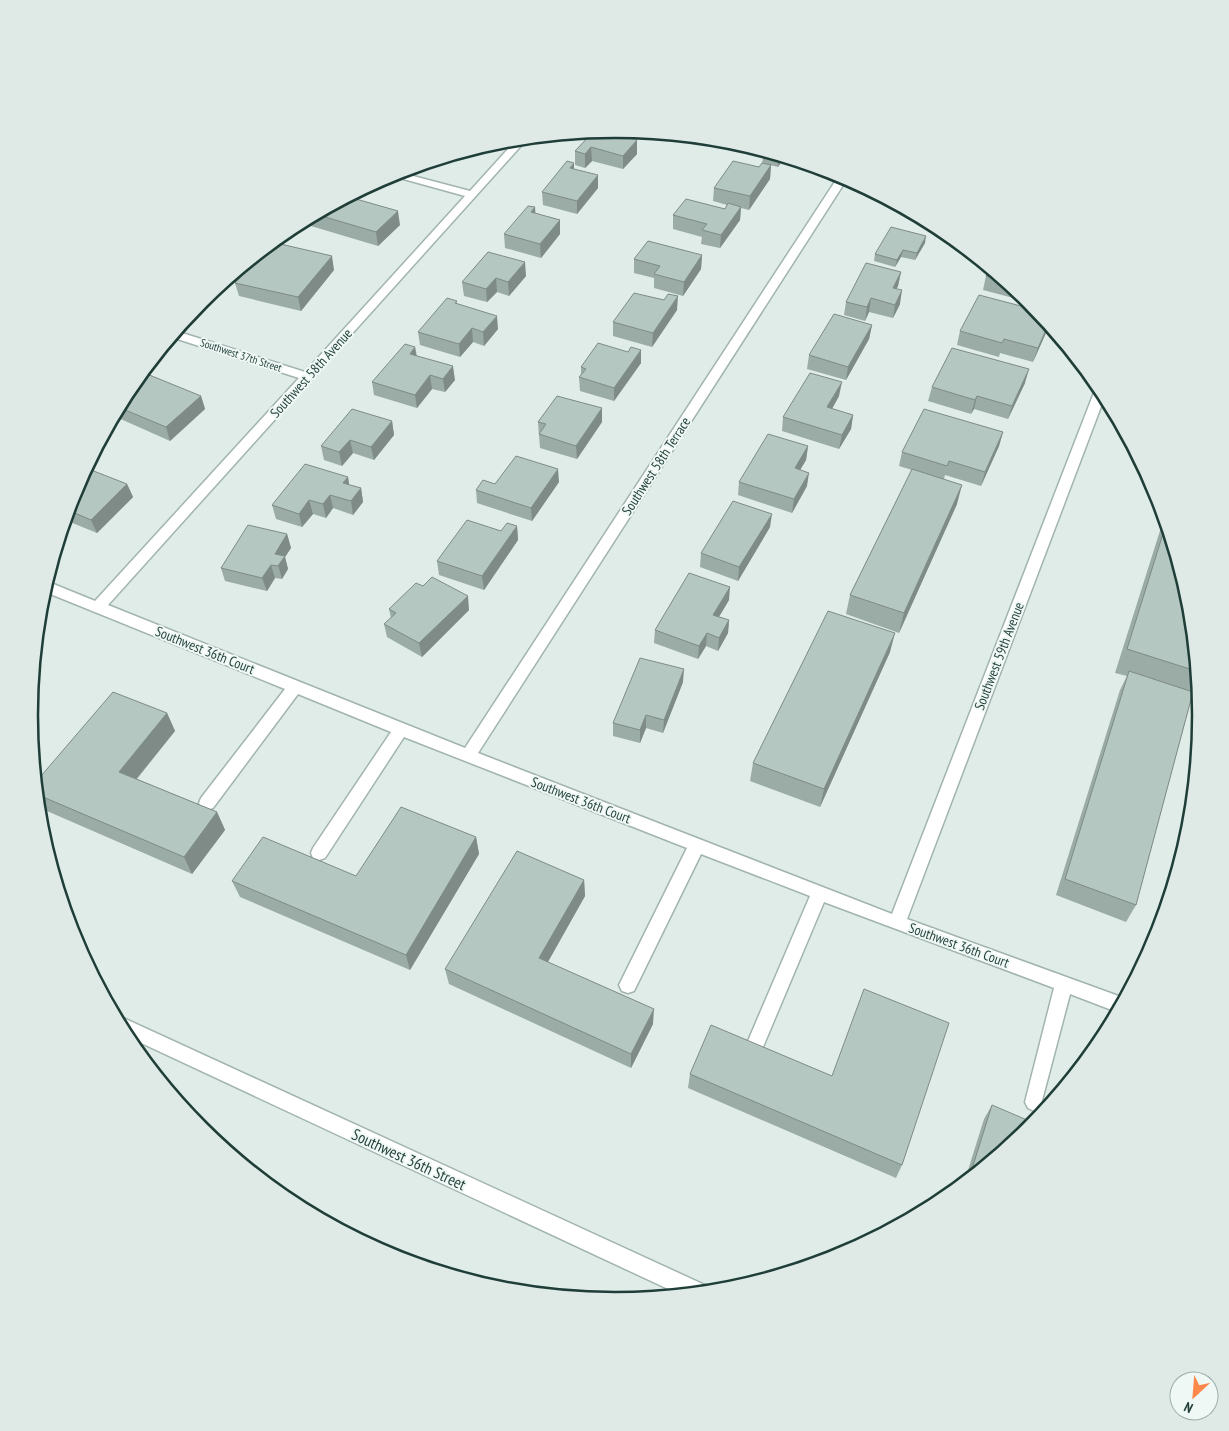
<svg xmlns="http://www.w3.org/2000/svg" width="1229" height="1431" viewBox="0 0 1229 1431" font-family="'PT Sans Narrow',sans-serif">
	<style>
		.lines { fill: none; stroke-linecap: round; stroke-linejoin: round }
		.minor-casing { stroke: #a2b4b0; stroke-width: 3 }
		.minor { fill: #fff; fill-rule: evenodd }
		.wall { fill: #9baba6 }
		.shaded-wall { fill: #7e8b87 }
		.building { fill: #b4c7c1; stroke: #7e8b87 }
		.labels { text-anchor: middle; stroke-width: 4; stroke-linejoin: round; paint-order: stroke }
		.far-street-label { font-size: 11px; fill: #1f3e38; stroke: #f0f8f5 }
		.street-label { font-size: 14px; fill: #1f3e38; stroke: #f0f8f5 }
		.near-street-label { font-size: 16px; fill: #1f3e38; stroke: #f0f8f5 }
		.rim { fill: none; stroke: #1f3e38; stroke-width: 2.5 }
	</style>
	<rect width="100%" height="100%" fill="#dfece8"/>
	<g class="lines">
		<!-- minor casing -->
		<g class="minor-casing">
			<path id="minor" d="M528,138L108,605L465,748L838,177L839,175L847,179L478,753L892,914L1095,390L1099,387L1105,396L907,919L1124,998L1117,1012L1070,994L1040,1108L1034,1111L1028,1108L1025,1102L1054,988L824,902L760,1054L754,1056L748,1054L745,1048L810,896L701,854L634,991L628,993L622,991L619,985L622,979L687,848L404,737L325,858L319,860L313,858L311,853L313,848L391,732L298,694L213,808L207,810L201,808L199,803L201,798L285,689L43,591L46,581L95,601L299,378L171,337L176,331L305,372L465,196L389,175L398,172L470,191L517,139Z
				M119,1016L707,1286L709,1292L681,1295L124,1035L115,1017Z"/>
		</g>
		<!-- minor -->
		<use href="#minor" class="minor"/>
	</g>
	<!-- wall -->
	<path class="wall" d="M593,132L637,140V154L623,169L592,161L585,168L575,165V151Z
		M725,141H729L784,158L778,167L762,163L763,158L724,148Z
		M771,165L770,179L749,210L741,208L740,220L720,248L701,244L702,237L673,229V215L725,209L727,205L713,201L714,188L759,167Z
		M574,169L598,188L577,214L543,205L542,192Z
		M349,197L400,225L378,246L311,226L310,217Z
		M535,207V214L560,220V234L541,258L505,248L504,234Z
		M925,243L915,260L901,257L895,267L874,261L875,254Z
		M488,252L526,276L509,296L497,292L487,302L464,296L462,282Z
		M702,255L701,269L683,296L654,288V278L634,273V259Z
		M990,269L1029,302L983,290L986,276Z
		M334,270L301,311L239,296L235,283Z
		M901,272L898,286L896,289L900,304L893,318L869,312L865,321L844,315L846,302Z
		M664,300L677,310L652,347L613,336V322Z
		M457,301V304L498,329L484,346L473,342L460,357L420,345L418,332Z
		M1036,310L1049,326L1033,362L1000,353L999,357L957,345L960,331Z
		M872,325L869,339L846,380L807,369L809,355Z
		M415,347L417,356L455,380L445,392L432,389L417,408L374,395L372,382Z
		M641,350V363L614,401L580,391L579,377L581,375V367L628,352Z
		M1025,383L1008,419L974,409L971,414L928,401L932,387Z
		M128,390L201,396L205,409L170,441L114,416Z
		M839,396L832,409L853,415L851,429L839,449L782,431L783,417Z
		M602,408V422L577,459L540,448L538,422Z
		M392,421L394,435L374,460L353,453L342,466L324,460L321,446Z
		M1003,432L999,446L981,486L945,475L944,479L957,504L899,633L846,614L850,595L912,470L899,466L902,452Z
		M808,446L806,460L800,470L807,486L792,513L738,495L739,482Z
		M348,477L349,485L361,488L363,502L353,515L333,508L326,518L313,514L302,527L276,519L272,505Z
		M559,482L532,521L477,503L476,490L495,484Z
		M127,484L133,497L97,533L65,520L73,491Z
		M1164,518L1189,602L1197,686L1192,696L1136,905L1126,922L1056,895L1120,690L1127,676L1115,673Z
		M517,526L518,540L484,590L439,575L437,561L501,531Z
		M770,527L738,581L700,567L701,553Z
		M287,534L291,548L285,557L288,569L282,579L275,578L267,591L225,581L221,568Z
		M729,600L719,617L729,620L728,633L718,651L706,646L698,659L654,643L655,630Z
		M389,609L469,610L422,657L387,637L384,624L391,618Z
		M890,652L820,807L750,781L753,763Z
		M683,682L663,733L646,728L640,743L613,736V723Z
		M167,713L175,731L137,779L217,812L225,830L192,874L40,808L38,804L35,783Z
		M476,837L479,854L410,970L240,897L232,881L356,876Z
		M584,880L585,896L548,962L653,1024L631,1068L449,984L445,969Z
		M690,1074L832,1076L902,1165L896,1178L688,1088Z
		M992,1105L1028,1130L964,1183L984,1119Z"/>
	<!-- shaded-wall -->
	<path class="shaded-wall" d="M637,140V154L623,169V156Z
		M591,147L592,161L585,168V154Z
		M779,156L784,158L778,167Z
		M574,163V176L570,168Z
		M771,165L770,179L749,210L750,196Z
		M598,175V188L577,214V201Z
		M535,207L536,221L531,212Z
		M741,207L740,220L720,248L721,235Z
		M398,211L400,225L378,246L376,232Z
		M560,220V234L541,258L540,244Z
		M926,236L925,243L915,260L917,253Z
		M903,250L901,257L895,267L897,260Z
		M702,255L701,269L683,296L684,282Z
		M332,256L334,270L301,311L298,297Z
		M525,262L526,276L509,296L508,282Z
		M901,272L898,286L890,302L893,288Z
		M496,278L497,292L487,302L486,289Z
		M902,290L900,304L893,318L895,305Z
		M678,296L677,310L652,347L653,333Z
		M871,298L869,312L865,321L867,307Z
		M497,316L498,329L484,346L483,332Z
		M872,325L869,339L846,380L848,367Z
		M1048,325L1049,326L1033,362L1038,348Z
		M472,328L473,342L460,357L459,344Z
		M415,347L417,361L410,354Z
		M641,350V363L614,401V388Z
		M453,366L455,380L445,392L443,379Z
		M1029,369L1025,383L1008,419L1012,406Z
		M430,375L432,389L417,408L415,395Z
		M842,382L839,396L825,421L827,407Z
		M201,396L205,409L170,441L166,427Z
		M977,396L974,409L971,414L975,400Z
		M602,408V422L577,459L576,446Z
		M853,415L851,429L839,449L842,435Z
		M392,421L394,435L374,460L371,447Z
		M1003,432L999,446L981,486L985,472Z
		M350,440L353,453L342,466L339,452Z
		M808,446L806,460L793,482L795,468Z
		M558,469L559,482L532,521L531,508Z
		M809,473L807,486L792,513L794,499Z
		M348,477L350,491L343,483Z
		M127,484L133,497L97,533L91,520Z
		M962,485L957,504L899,633L904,613Z
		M361,488L363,502L353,515L351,501Z
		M330,495L333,508L326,518L323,504Z
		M309,500L313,514L302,527L299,514Z
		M772,514L770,527L738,581L739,567Z
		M517,526L518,540L484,590L482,576Z
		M287,534L291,548L285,557L288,569L282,579L275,554Z
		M271,565L275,578L267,591L262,578Z
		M730,587L729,600L712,628L713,615Z
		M468,596L469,610L422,657L419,643Z
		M729,620L728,633L718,651L719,638Z
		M707,633L706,646L698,659L699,646Z
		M895,633L890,652L820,807L824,789Z
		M684,669L683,682L663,733L664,720Z
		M167,713L175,731L128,789L119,772Z
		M646,715V728L640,743V730Z
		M217,812L225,830L192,874L184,857Z
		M476,837L479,854L410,970L406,955Z
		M584,880L585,896L541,974L539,958Z
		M654,1009L653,1024L631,1068V1054Z"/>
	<!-- building -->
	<path class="building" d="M602,131L637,140L623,156L591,147L585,154L575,151L593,132Z
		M567,161L574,163L570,168L598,175L577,201L542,192Z
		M733,161L759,167L762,163L771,165L750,196L714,188Z
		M349,197L398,211L376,232L315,214Z
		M686,199L725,209L728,203L741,207L721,235L702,230L707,224L673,215Z
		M528,206L535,207L531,212L560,220L540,244L504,234Z
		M891,227L926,236L917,253L903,250L897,260L875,254Z
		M648,241L702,255L684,282L654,274L660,266L634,259Z
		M272,242L332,256L298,297L235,283L266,247Z
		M488,252L525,262L508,282L496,278L486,289L462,282Z
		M866,263L901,272L893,288L902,290L895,305L871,298L867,307L846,302Z
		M990,269L1003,280L986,276Z
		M634,293L664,300L668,294L678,296L653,333L613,322Z
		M979,295L1036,310L1048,325L1038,348L1004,339L1002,343L960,331Z
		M447,298L457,301L455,303L497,316L483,332L472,328L459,344L418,332Z
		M834,314L872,325L848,367L809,355Z
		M598,343L628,352L631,347L641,350L614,388L579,377L586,369L581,367Z
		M405,344L415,347L410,354L453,366L443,379L430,375L415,395L372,382Z
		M952,348L1029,369L1012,406L977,396L975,400L932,387Z
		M142,372L201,396L166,427L118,407L128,390Z
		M810,373L842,382L827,407L853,415L842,435L783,417Z
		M557,396L602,408L576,446L539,434L546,424L538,422Z
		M352,409L392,421L371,447L350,440L339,452L321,446Z
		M924,409L1003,432L985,472L949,461L947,466L902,452Z
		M768,434L808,446L795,468L809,473L794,499L739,482Z
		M516,456L558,469L531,508L476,490L483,480L495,484Z
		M305,464L348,477L343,483L361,488L351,501L330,495L323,504L309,500L299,514L272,505Z
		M86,468L127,484L91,520L68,510L73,491Z
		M912,469L962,485L904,613L850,595Z
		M733,501L772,514L739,567L701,553Z
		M467,520L501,531L507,523L517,526L482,576L437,561Z
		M1166,524L1189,602L1196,671L1127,649Z
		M248,525L287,534L275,554L285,556L278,566L271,565L262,578L221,568Z
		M689,573L730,587L713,615L729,620L719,638L707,633L699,646L655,630Z
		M432,577L468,596L419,643L384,624L396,613L389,609L416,583L423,586Z
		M828,611L895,633L824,789L753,763Z
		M640,658L684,669L664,720L646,715L640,730L613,723Z
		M1129,671L1193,692L1136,905L1065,879Z
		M113,692L167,713L119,772L217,812L184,857L36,794L35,783Z
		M401,807L476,837L406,955L232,881L263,837L356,876Z
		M517,851L584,880L539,958L654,1009L631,1054L445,969Z
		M864,989L949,1023L902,1165L690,1074L711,1025L832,1076Z
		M992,1105L1034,1123L1028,1130L975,1174L971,1172Z"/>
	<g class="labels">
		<!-- far-street labels -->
		<g class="far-street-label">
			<text transform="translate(241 355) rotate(18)" y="4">Southwest 37th Street</text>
		</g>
		<!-- street labels -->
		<g class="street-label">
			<text transform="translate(311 373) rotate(-48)" y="5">Southwest 58th Avenue</text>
			<text transform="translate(656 466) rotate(-57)" y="5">Southwest 58th Terrace</text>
			<text transform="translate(205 650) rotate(22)" y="5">Southwest 36th Court</text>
			<text transform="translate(999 656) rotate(-69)" y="5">Southwest 59th Avenue</text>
			<text transform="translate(581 800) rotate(21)" y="5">Southwest 36th Court</text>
			<text transform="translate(959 945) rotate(20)" y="5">Southwest 36th Court</text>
		</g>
		<!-- near-street labels -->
		<g class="near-street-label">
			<text transform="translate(409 1159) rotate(25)" y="6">Southwest 36th Street</text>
		</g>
	</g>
	<!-- crop -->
	<path d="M0 0H1229V1431H0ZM38 715a577 577 0 1 1 1154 0a577 577 0 1 1-1154 0Z" fill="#dfe9e6" fill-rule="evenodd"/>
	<path class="rim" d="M38 715a577 577 0 1 1 1154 0a577 577 0 1 1-1154 0Z"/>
	<!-- north arrow -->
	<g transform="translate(1194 1396) rotate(206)"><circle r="24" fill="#f0f8f5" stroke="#9caea9"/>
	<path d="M0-4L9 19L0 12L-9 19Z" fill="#fe884b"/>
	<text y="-8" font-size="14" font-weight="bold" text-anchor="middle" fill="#1f3e38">N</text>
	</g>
</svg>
